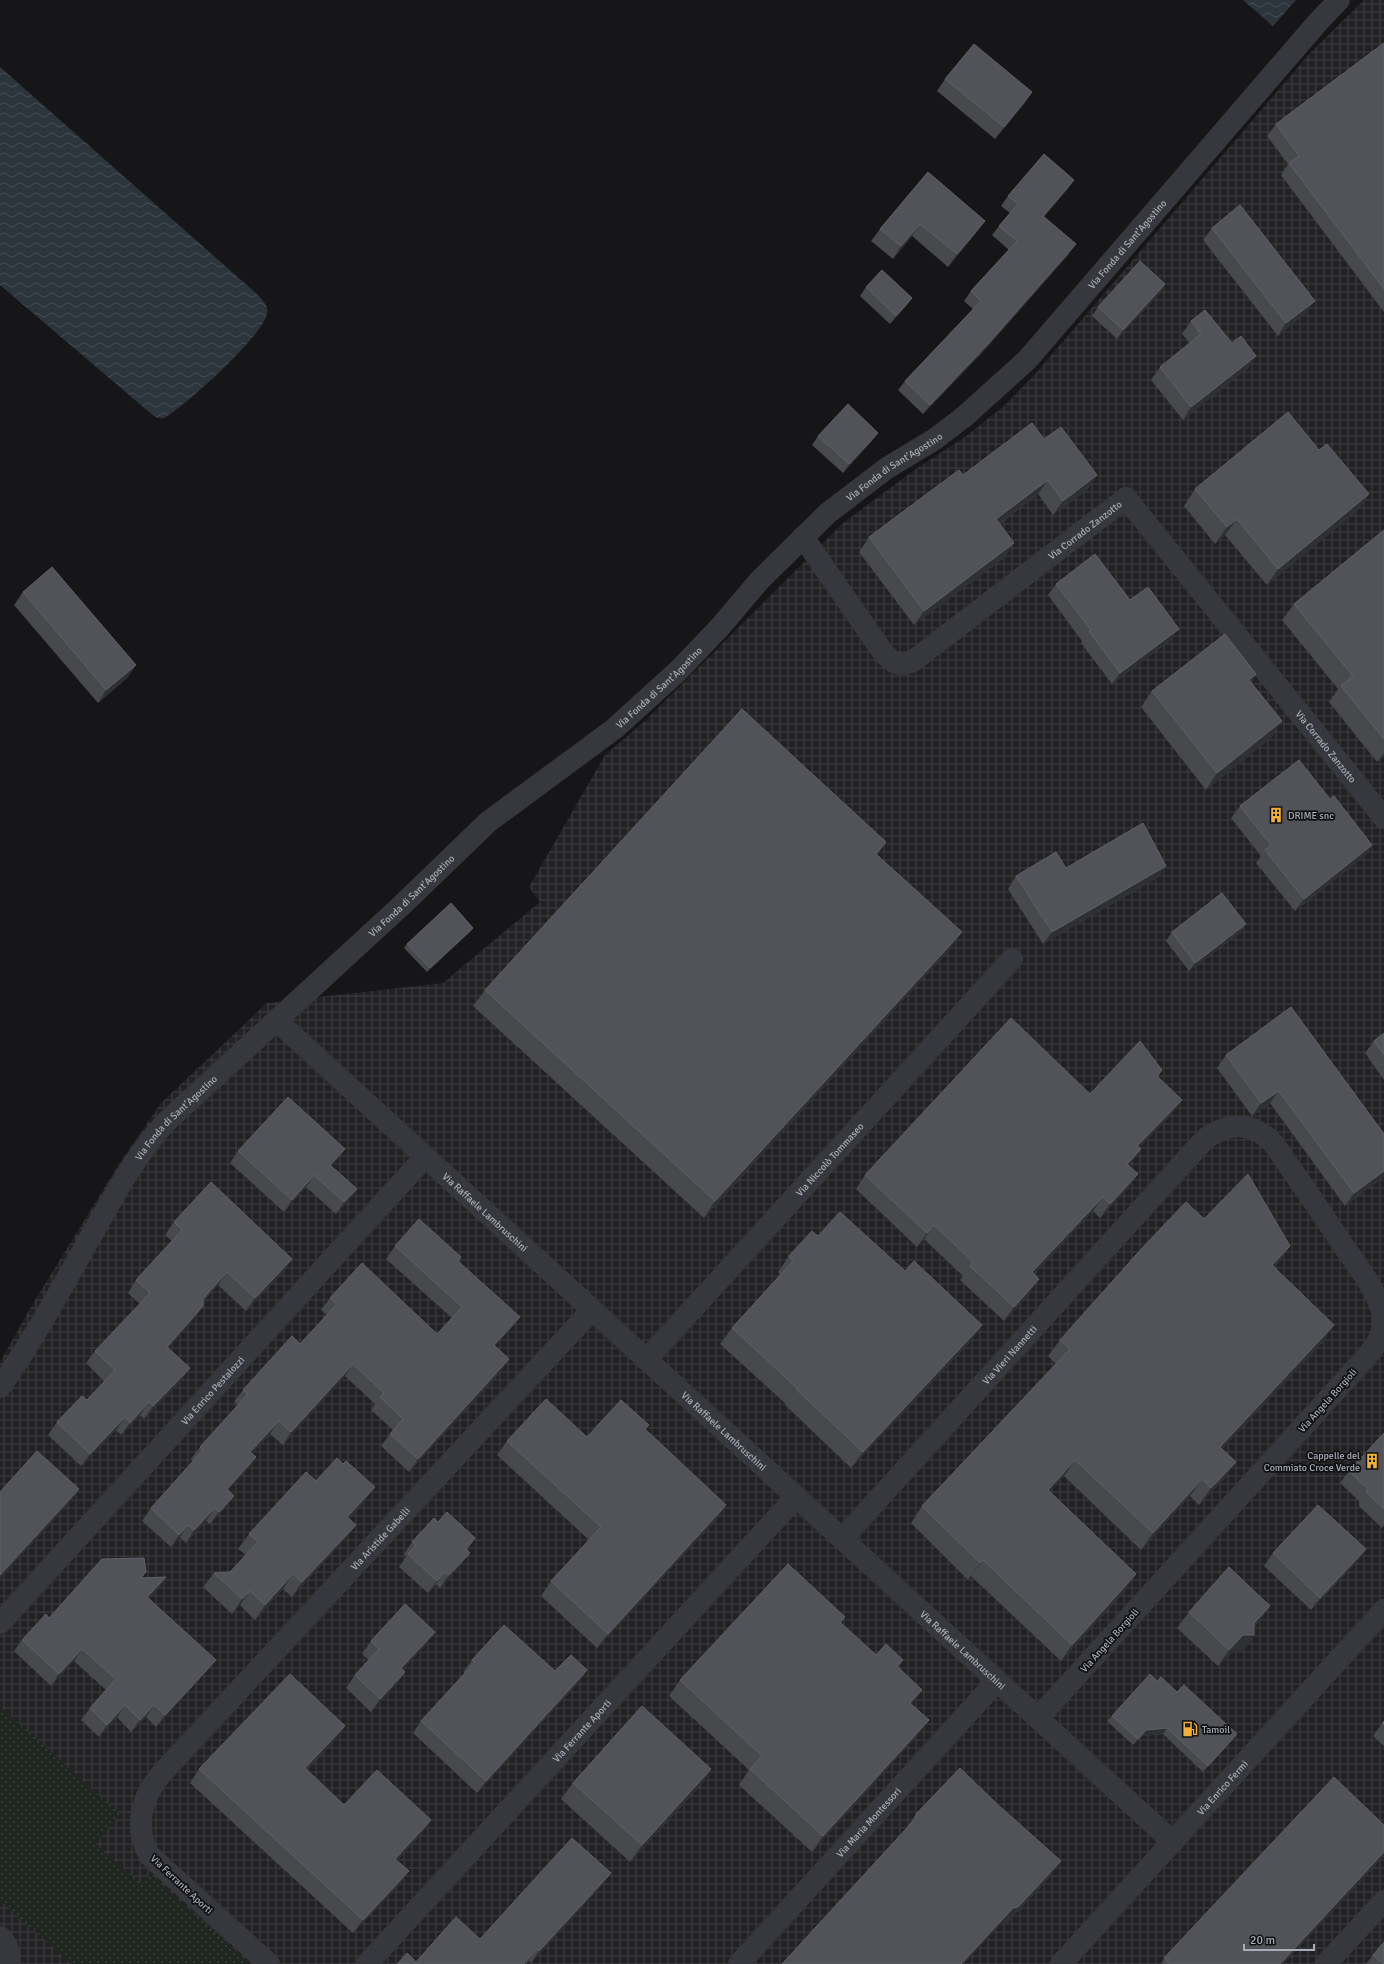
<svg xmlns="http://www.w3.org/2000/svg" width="1384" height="1964" viewBox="0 0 1384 1964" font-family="Signika,sans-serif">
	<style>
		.industrial { fill: url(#industrial-grid) }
		.grass { fill: url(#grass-dots) }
		.water { fill: url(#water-waves) }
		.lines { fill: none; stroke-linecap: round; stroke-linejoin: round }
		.minor { stroke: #37383d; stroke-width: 22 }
		.wall { fill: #47494d }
		.shaded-wall { fill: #2f3033 }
		.building { fill: #525359; stroke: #5f6168 }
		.labels { text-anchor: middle; stroke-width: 3.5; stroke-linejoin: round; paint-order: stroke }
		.street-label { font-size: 10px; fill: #a8adb8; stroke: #111113 }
		.poi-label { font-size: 10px; fill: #a8adb8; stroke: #111113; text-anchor: start }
	</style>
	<defs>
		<pattern id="industrial-grid" width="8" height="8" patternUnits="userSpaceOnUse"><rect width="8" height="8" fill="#222225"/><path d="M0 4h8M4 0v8" fill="none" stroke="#3f3f43"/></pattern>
		<pattern id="grass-dots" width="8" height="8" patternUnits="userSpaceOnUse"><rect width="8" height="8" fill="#1e261f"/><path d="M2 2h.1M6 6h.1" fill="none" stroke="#3c433d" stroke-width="1.8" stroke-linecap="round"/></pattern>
		<pattern id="water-waves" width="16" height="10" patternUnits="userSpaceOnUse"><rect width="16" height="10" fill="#2c353c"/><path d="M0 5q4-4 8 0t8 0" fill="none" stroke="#485056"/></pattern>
	</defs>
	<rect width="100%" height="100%" fill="#161618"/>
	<!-- industrial -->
	<path class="industrial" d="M1364,0H1384V1964H0V1362L32,1305L119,1164L161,1103L267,1003L443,983L540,902L529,887L605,755L645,721L843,523L916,469L965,437L1005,405L1036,373L1311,52Z"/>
	<!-- grass -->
	<path class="grass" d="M0,1706L120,1814L95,1844L142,1884L150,1874L250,1964H71L0,1900Z"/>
	<!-- water -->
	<path class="water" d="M1243,0H1296L1273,26Z
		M0,67L258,295C263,301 269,306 267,314C262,337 188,403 166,417C160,420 155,417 149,412L0,285Z"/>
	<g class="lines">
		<!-- minor -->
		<g class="minor">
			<path id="s1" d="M803,537L882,651C891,662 899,668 913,661L1126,498L1384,818"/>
			<path id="s2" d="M276,1020L1173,1842"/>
			<path id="s3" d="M646,1360L1012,959"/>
			<path id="s4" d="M0,1387C37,1335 67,1278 99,1222C119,1187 138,1153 165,1123L402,905L488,822L614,729L678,671L720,627L759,581L828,513L887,468L935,439L965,416L1027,360L1318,22L1339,0"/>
			<path id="s5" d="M842,1539L1205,1139C1229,1122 1252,1121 1273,1143C1298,1178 1322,1213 1345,1248C1358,1267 1383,1298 1383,1321C1383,1339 1371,1352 1359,1365L1038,1718"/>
			<path id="s6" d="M0,1623L425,1157"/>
			<path d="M0,1937C8,1945 12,1953 8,1964"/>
			<path id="s7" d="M269,1964L149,1855C134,1827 141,1798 161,1774L592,1310"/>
			<path id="s8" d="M367,1964L796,1497"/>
			<path id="s9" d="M739,1964L997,1681"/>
			<path id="s10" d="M1061,1964L1384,1610"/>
			<path d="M1326,1964L1384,1901"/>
		</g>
	</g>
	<!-- wall -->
	<path class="wall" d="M1384,43V312L1281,175L1288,164L1267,136L1276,124Z
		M945,79L1032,92L1024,104L995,139L937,91Z
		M928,172L976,233L948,267L912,236L893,259L871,241L880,229Z
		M1074,180L1067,190L1044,217L1069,254L981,354L923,414L898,390L905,381L973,309L964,301L971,291L1009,250L992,235L999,226L1010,213L1001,206L1008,196Z
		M1212,228L1306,313L1278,336L1203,240Z
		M1165,284L1160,293L1117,339L1092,316L1098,307Z
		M866,287L912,298L906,306L890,324L860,296Z
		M1191,321L1232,343L1256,356L1248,368L1183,420L1151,380L1160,367L1190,343L1182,334Z
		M818,436L872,441L843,473L812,445Z
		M1044,439L1097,475L1087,490L1053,515L1038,494L1000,524L1014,543L1004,558L914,625L859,552L869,537L963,475Z
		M1319,450L1369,494L1357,511L1267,585L1225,535L1215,544L1184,506L1195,489Z
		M1384,530V757L1377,762L1329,702L1338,689L1282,620L1294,604Z
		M1056,584L1130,600L1171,640L1112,684L1081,643L1082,641L1048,595Z
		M23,592L136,665L127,678L98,703L14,605Z
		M1256,674L1251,682L1282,721L1271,738L1206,790L1141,707L1152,691Z
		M1330,799L1372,845L1364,857L1295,911L1256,863L1261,856L1231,818L1240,806Z
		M886,842L877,855L950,949L704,1218L473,1006L485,990Z
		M1166,866L1157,878L1043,944L1008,889L1016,876L1066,868Z
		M1246,924L1240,933L1189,971L1166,941L1172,932Z
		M473,928L470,932L427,972L404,948L407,944Z
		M1384,1033V1080L1365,1053L1374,1041Z
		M1226,1055L1384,1134V1177L1345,1206L1270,1103L1252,1116L1217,1068Z
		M1162,1070L1158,1077L1172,1114L1139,1148L1141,1149L1129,1166L1128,1188L1100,1218L1093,1211L1034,1274L1030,1293L1004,1321L960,1280L963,1276L924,1239L917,1247L856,1189L865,1175L1090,1094Z
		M345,1149L337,1160L331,1166L357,1189L348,1201L336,1214L306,1187L284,1212L230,1163L238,1151Z
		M1204,1219L1290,1246L1279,1262L1274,1267L1323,1342L1222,1449L1225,1478L1199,1505L1190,1496L1141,1550L1064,1476L1050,1491L1125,1591L1061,1661L971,1576L968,1580L911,1523L922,1506L1056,1364L1048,1356L1060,1340Z
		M174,1222L292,1259L284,1271L246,1311L218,1285L203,1302L194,1319L168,1348L190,1368L181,1381L144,1419L140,1415L121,1435L116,1430L81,1466L48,1435L57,1422L87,1400L104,1381L86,1363L95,1351L140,1304L128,1293L136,1280L172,1241L165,1235Z
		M818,1236L905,1271L982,1325L971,1341L851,1468L785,1405L786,1404L720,1344L732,1328L780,1275L778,1272L789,1256Z
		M395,1246L458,1261L511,1329L495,1346L501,1372L409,1472L381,1446L393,1430L371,1410L375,1404L345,1376L283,1445L270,1434L252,1454L256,1457L247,1470L228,1490L225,1508L210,1524L206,1521L186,1543L180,1537L171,1547L142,1521L151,1508L193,1462L191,1459L200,1447L238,1405L234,1402L243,1390L300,1344L327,1315L321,1310L330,1298L437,1334L452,1318L386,1259Z
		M646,1430L726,1505L716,1520L597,1648L541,1596L551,1581L589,1540L497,1455L507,1441L587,1437Z
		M1384,1433V1525L1382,1528L1359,1506V1501L1340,1483L1349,1471Z
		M364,1502L349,1519L345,1539L292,1597L283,1589L255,1620L240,1605L232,1614L203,1587L214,1573L230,1572L246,1555L238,1549L249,1534Z
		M438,1522L475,1538L467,1550L461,1565L440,1588L436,1584L428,1593L399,1567L406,1557L404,1554L412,1542Z
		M1366,1549L1357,1562L1311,1610L1264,1566L1273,1553Z
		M146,1572L142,1578L166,1577L158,1589L149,1598L207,1671L156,1727L146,1717L131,1732L117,1717L99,1737L81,1720L90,1708L106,1690L74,1661L51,1686L14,1651L22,1640L49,1618Z
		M1270,1606L1258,1623L1254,1627V1635L1243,1652H1232L1218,1666L1177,1628L1189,1612Z
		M845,1617L841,1623L876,1655L903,1660L898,1667L912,1705L917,1736L812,1852L739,1785L749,1770L669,1696L680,1680Z
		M371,1641L426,1645L402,1670L405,1672L396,1685L371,1712L346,1688L355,1675L369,1660L362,1654Z
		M472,1660L555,1671L587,1670L579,1682L477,1793L413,1733L421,1721L465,1673L463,1672Z
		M1157,1681L1177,1692L1232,1740L1203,1772L1163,1734L1142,1736L1133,1745L1107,1721L1112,1716Z
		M1384,1721V1746L1373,1736Z
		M335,1740L307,1770L344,1805L422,1834L396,1861L399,1885L353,1933L190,1783L199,1769Z
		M711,1769L700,1786L630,1862L561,1799L573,1783Z
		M916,1814L1049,1878L1006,1924H1001L905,1830Z
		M1384,1825V1856L1283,1964H1161L1164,1958Z
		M611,1873L602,1885L531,1963L529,1961L526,1964H397L416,1962L480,1939Z
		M1373,1955L1384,1964H1366Z"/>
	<!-- shaded-wall -->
	<path class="shaded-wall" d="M1032,92L1024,104L995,139L1004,127Z
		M1074,180L1067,190L1036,226L1043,216Z
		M985,221L976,233L948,267L957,254Z
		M920,224L912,236L893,259L901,246Z
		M1076,244L1069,254L981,354L923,414L930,405Z
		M1165,284L1160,293L1117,339L1123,330Z
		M912,298L906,306L890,324L896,316Z
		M1315,301L1306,313L1278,336L1286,323Z
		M1256,356L1248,368L1183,420L1191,407Z
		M878,433L872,441L843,473L849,464Z
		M1097,475L1087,490L1053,515L1063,501Z
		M1048,480L1038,494L986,534L996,519Z
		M1369,494L1357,511L1267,585L1278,569Z
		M1237,519L1225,535L1215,544L1227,527Z
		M1014,543L1004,558L914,625L924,611Z
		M1179,629L1171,640L1112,684L1120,673Z
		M136,665L127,678L98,703L106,690Z
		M1256,674L1245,691L1249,680Z
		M1282,721L1271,738L1206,790L1217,773Z
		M1384,753V757L1377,762Z
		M886,842L875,859L876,854Z
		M1372,845L1364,857L1295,911L1304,899Z
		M1166,866L1157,878L1043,944L1052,932Z
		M1246,924L1240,933L1189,971L1195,963Z
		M473,928L470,932L427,972L430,968Z
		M962,932L950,949L704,1218L715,1201Z
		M1279,1091L1270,1103L1252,1116L1261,1103Z
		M1182,1100L1172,1114L1128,1160L1137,1146Z
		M345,1149L337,1160L322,1177L330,1165Z
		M1141,1149L1131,1163L1117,1178L1127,1164Z
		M1384,1171V1177L1345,1206L1354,1193Z
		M1138,1174L1128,1188L1100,1218L1110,1204Z
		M314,1175L306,1187L284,1212L292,1200Z
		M357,1189L348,1201L336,1214L344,1202Z
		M1103,1197L1093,1211L1022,1286L1032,1272Z
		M934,1225L924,1239L917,1247L927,1233Z
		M1290,1246L1279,1262L1260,1282L1272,1265Z
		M292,1259L284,1271L246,1311L255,1298Z
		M227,1272L218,1285L194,1311L203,1299Z
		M1039,1279L1030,1293L1004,1321L1014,1307Z
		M203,1306L194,1319L158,1359L167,1347Z
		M520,1317L511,1329L485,1357L494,1345Z
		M982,1325L971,1341L851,1468L863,1452Z
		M1334,1325L1323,1342L1209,1463L1220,1447Z
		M509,1359L501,1372L409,1472L418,1459Z
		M353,1364L345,1376L283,1445L291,1432Z
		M190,1368L181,1381L144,1419L153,1406Z
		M149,1402L140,1415L121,1435L130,1423Z
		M125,1417L116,1430L81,1466L90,1454Z
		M279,1421L270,1434L242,1465L250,1452Z
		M256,1457L247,1470L218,1501L227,1489Z
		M1075,1460L1064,1476L1036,1506L1048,1490Z
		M1236,1462L1225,1478L1199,1505L1211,1488Z
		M1202,1479L1190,1496L1141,1550L1153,1533Z
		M375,1487L364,1502L337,1532L347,1517Z
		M79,1489L67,1506L0,1579V1575Z
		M234,1496L225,1508L210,1524L219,1512Z
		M726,1505L716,1520L597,1648L608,1634Z
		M215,1508L206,1521L186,1543L194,1530Z
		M188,1525L180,1537L171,1547L179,1535Z
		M356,1525L345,1539L292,1597L302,1582Z
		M475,1538L466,1551V1549Z
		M1366,1549L1357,1562L1311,1610L1320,1598Z
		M470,1553L461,1565L440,1588L449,1575Z
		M983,1560L968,1580L980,1563Z
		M445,1572L436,1584L428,1593L437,1581Z
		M293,1574L283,1589L255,1620L265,1605Z
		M1136,1574L1125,1591L1061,1661L1072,1645Z
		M166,1577L158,1589L139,1608L147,1597Z
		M250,1591L240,1605L232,1614L242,1599Z
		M1270,1606L1258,1623L1246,1635H1254L1243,1652H1232L1218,1666L1229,1650Z
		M435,1632L426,1645L392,1681L401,1668Z
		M82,1649L74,1661L51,1686L59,1674Z
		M216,1660L207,1671L156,1727L165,1715Z
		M587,1670L579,1682L477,1793L486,1781Z
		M405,1672L396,1685L371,1712L380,1699Z
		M922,1690L911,1706L910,1703Z
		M125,1705L117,1717L99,1737L107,1725Z
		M154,1705L146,1717L131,1732L140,1720Z
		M929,1720L917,1736L812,1852L823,1836Z
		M345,1726L335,1740L295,1782L305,1768Z
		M1167,1728L1163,1734L1142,1736L1133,1745L1138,1739L1146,1730Z
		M1237,1734L1232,1740L1203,1772L1208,1766Z
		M711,1769L700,1786L630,1862L642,1845Z
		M431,1820L422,1834L385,1873L395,1859Z
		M1384,1852V1856L1283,1964H1280Z
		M1061,1861L1049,1878L1006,1924H1001L964,1964H961L1013,1908Z
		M409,1871L399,1885L353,1933L363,1920Z
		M611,1873L602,1885L531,1963L539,1951Z
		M537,1949L526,1964H524Z"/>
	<!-- building -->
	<path class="building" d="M1384,43V289L1289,163L1299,156L1276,124Z
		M974,44L1032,92L1004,127L945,79Z
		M1044,154L1074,180L1043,216L1076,244L988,344L930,405L905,381L981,301L971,291L1017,241L999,226L1018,204L1008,196Z
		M928,172L985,221L957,254L920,224L901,246L880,229Z
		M1240,205L1315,301L1286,323L1212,228Z
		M1140,261L1165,284L1123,330L1098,307Z
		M882,270L912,298L896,316L866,287Z
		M1205,310L1232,343L1241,336L1256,356L1191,407L1160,367L1201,334L1191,321Z
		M848,404L878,433L849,464L818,436Z
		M1288,412L1319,450L1327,444L1369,494L1278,569L1237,519L1227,527L1195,489Z
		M1032,423L1044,439L1061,427L1097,475L1063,501L1048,480L996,519L1014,543L924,611L869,537L959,470L963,475Z
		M1384,530V739L1341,686L1353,676L1294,604Z
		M1095,554L1130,600L1148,587L1179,629L1120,673L1089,631L1091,630L1056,584Z
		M52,567L136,665L106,690L23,592Z
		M1225,634L1256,674L1249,680L1282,721L1217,773L1152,691Z
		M742,709L886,842L876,854L962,932L715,1201L485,990Z
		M1299,760L1330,799L1334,796L1372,845L1304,899L1265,850L1271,845L1240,806Z
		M1143,823L1166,866L1052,932L1016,876L1056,852L1066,868Z
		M1222,893L1246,924L1195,963L1172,932Z
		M451,903L473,928L430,968L407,944Z
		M1291,1007L1384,1134V1171L1354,1193L1279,1091L1261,1103L1226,1055Z
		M1011,1018L1090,1094L1140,1041L1162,1070L1157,1076L1182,1100L1137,1146L1141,1149L1127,1164L1138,1174L1110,1204L1103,1197L1032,1272L1039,1279L1014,1307L970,1266L973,1262L934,1225L927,1233L865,1175Z
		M1384,1033V1055L1374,1041Z
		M288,1097L345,1149L330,1165L357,1189L344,1202L314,1175L292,1200L238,1151Z
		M1248,1174L1290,1246L1272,1265L1334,1325L1220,1447L1236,1462L1211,1488L1202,1479L1153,1533L1075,1460L1048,1490L1136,1574L1072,1645L983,1560L980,1563L922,1506L1070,1349L1060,1340L1144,1246L1186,1202L1204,1219Z
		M211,1182L292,1259L255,1298L227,1272L203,1299V1306L167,1347L190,1368L153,1406L149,1402L130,1423L125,1417L90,1454L57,1422L82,1396L87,1400L115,1370L95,1351L150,1293L136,1280L182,1230L174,1222Z
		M840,1212L905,1271L914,1261L982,1325L863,1452L796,1389L797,1388L732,1328L793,1261L789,1256L812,1231L818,1236Z
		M419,1219L461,1257L458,1261L520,1317L494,1345L509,1359L418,1459L390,1434L403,1419L380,1397L384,1393L353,1364L291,1432L279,1421L250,1452L256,1457L227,1489L234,1496L219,1512L215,1508L194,1530L188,1525L179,1535L151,1508L203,1450L200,1447L248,1394L243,1390L292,1336L300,1344L337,1304L330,1298L362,1263L437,1334L462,1307L395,1246Z
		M546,1399L587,1437L621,1400L649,1425L645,1429L726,1505L608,1634L551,1581L601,1527L507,1441Z
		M1384,1433V1509L1367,1493V1488L1349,1471Z
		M37,1451L79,1489L0,1575V1492Z
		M337,1458L343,1464L346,1461L375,1487L347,1517L356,1525L302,1582L293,1574L265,1605L250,1591L242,1599L214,1573L230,1572L258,1542L249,1534L306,1472L316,1481Z
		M1318,1505L1366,1549L1320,1598L1273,1553Z
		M447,1512L475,1538L466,1549L470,1553L449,1575L445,1572L437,1581L408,1554L416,1545L412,1542L434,1518L438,1522Z
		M144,1558L146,1572L140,1578L166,1577L147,1597L216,1660L165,1715L154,1705L140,1720L125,1705L107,1725L90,1708L116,1679L82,1649L59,1674L22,1640L46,1614L49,1618L102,1559Z
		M788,1564L845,1617L840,1622L876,1655L886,1644L903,1660L897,1666L922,1690L910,1703L929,1720L823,1836L750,1769L762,1756L680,1680Z
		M1229,1567L1270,1606L1254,1623V1635H1243L1229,1650L1189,1612Z
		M405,1604L435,1632L401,1668L405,1672L380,1699L355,1675L379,1649L371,1641Z
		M504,1625L555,1671L571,1655L587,1670L486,1781L421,1721L475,1662L472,1660Z
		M290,1674L345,1726L305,1768L344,1805L377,1770L431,1820L395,1859L409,1871L363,1920L199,1769Z
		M1150,1674L1157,1681L1161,1677L1177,1692L1184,1685L1237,1734L1208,1766L1167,1728L1146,1730L1138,1739L1112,1716Z
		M642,1706L711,1769L642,1845L573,1783Z
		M1384,1721V1725L1382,1723Z
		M960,1768L996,1803L1061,1861L1018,1907L1013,1908L961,1964H782L916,1818V1814Z
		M1334,1777L1384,1825V1852L1280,1964H1170L1164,1958Z
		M572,1838L611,1873L539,1951L537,1949L524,1964H397L407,1953L416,1962L456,1917L480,1939Z
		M1384,1942V1964H1383L1373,1955Z"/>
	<!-- icons -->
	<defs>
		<g id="building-bare" transform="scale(1.2)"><path d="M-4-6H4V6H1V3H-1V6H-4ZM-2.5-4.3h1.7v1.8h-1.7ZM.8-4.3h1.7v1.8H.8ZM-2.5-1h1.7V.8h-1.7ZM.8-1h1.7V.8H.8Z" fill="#f2b134" stroke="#111113" stroke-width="2.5" paint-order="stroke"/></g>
		<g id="fuel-bare" transform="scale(1.2)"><path d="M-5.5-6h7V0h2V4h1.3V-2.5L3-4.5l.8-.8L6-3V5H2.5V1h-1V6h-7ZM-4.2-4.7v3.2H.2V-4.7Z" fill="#f2b134" stroke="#111113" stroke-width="2.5" paint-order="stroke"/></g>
	</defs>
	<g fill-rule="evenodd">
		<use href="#building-bare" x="1276" y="815"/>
		<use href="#building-bare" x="1372" y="1461"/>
		<use href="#fuel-bare" x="1190" y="1729"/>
	</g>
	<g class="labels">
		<!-- street labels -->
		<g class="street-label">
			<text dy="4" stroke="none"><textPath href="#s4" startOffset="1619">Via Fonda di Sant'Agostino</textPath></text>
			<text dy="4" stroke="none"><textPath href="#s4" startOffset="1295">Via Fonda di Sant'Agostino</textPath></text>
			<text dy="4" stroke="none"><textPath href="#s1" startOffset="391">Via Corrado Zanzotto</textPath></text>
			<text dy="4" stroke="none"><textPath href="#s4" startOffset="971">Via Fonda di Sant'Agostino</textPath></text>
			<text dy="4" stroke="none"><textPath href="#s1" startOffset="762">Via Corrado Zanzotto</textPath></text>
			<text dy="4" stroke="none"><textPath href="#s4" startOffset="647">Via Fonda di Sant'Agostino</textPath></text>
			<text dy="4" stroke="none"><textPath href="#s4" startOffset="323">Via Fonda di Sant'Agostino</textPath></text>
			<text dy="4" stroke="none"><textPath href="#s3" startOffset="272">Via Niccolò Tommaseo</textPath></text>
			<text dy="4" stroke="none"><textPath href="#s2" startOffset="284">Via Raffaele Lambruschini</textPath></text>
			<text dy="4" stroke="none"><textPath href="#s5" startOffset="249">Via Vieri Nannetti</textPath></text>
			<text dy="4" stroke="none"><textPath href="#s6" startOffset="315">Via Enrico Pestalozzi</textPath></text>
			<text transform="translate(1327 1400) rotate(-48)" y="4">Via Angela Borgioli</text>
			<text dy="4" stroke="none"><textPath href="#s2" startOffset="608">Via Raffaele Lambruschini</textPath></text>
			<text dy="4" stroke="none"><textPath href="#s7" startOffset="571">Via Aristide Gabelli</textPath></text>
			<text transform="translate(1109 1640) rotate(-48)" y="4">Via Angela Borgioli</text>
			<text dy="4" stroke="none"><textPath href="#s2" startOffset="932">Via Raffaele Lambruschini</textPath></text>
			<text dy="4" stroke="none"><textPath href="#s8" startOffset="317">Via Ferrante Aporti</textPath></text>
			<text dy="4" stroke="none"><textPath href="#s10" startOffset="239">Via Enrico Fermi</textPath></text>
			<text dy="4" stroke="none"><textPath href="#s9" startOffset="192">Via Maria Montessori</textPath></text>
			<text transform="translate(182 1884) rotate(43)" y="4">Via Ferrante Aporti</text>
		</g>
		<!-- poi labels -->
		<g class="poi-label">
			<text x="1288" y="819">DRIME snc</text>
			<text x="1360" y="1459" text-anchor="end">Cappelle del<tspan x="1360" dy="12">Commiato Croce Verde</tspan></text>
			<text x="1202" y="1733">Tamoil</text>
		</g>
	</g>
	<!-- scale -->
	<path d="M1244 1944v6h70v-6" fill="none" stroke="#a8adb8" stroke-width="2"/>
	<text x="1250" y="1944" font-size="12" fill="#a8adb8" stroke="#111113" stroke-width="3" paint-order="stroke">20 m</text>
</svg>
